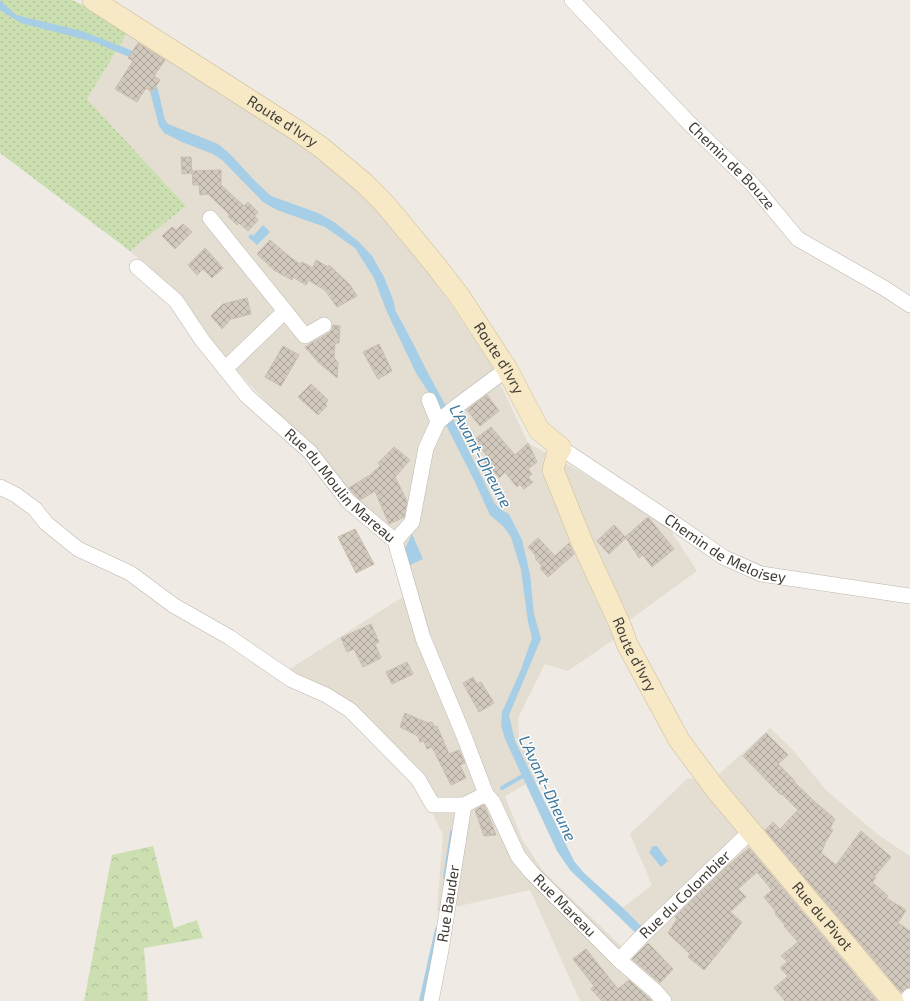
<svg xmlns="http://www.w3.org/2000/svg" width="910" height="1001" viewBox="0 0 910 1001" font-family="'Exo 2',sans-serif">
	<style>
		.residential { fill: #e3ddd2 }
		.grass { fill: url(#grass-dots) }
		.forest { fill: url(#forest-crowns) }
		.water { fill: #a6cee6 }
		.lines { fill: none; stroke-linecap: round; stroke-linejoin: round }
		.stream { stroke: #a6cee6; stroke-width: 4 }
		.building { fill: url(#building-cross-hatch); stroke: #c9beaf }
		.street-casing { stroke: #bcb5ab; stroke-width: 16 }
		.secondary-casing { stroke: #cabb98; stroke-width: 22 }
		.street { stroke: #fff; stroke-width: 15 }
		.secondary { stroke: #f7e9c6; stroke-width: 21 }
		.labels { text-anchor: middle; stroke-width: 3; stroke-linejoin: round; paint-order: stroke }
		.street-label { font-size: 15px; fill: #403b34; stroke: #fff }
		.water-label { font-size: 16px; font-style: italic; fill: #3c789e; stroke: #fff }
	</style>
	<defs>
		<pattern id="grass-dots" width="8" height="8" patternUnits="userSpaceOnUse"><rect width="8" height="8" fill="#ccdfb1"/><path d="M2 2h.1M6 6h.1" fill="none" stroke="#b0c099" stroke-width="1.8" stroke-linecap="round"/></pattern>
		<pattern id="forest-crowns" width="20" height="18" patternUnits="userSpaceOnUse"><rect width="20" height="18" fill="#ccdfb1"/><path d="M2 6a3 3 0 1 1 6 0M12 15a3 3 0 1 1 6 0" fill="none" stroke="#b0c099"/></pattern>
		<pattern id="building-cross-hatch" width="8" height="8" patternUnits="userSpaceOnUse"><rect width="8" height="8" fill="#d2c9be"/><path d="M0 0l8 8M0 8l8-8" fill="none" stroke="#aca49b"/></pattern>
	</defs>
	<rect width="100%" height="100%" fill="#efebe4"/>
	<!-- residential -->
	<path class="residential" d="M128,32L146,43L216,92L299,144L343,173L385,218L438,285L492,366L528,443L581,472L669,528L697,571L621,626L613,640L568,671L545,664L518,718L519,738L538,781L526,784L505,796L522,839L543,871L623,948L636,934L615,912L628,904L652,885L630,834L687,779L716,777L770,728L793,750L826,790L877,834L910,856V1001H580L530,890L437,911L443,835L415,778L361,725L282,674L401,598L417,593L402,549L383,521L361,505L219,351L182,296L130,251L186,206L87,99Z"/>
	<!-- grass -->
	<path class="grass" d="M0,0H72L85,6L128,32L87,99L186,206L130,251L0,153Z"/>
	<!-- forest -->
	<path class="forest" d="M153,846L174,928L197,920L203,938L144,948L148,1001H84L112,855Z"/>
	<!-- water -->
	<path class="water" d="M0,0L16,15L82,31L133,51L129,57L94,42L21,23L0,10Z
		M157,86L165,120L168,124L218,144L229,153L256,182L271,196L318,213L334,222L359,242L372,256L384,277L394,302L395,310L404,326L429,375L447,408L439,413L429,393L416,373L387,312L374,278L355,248L325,227L277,210L263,202L222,160L213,154L182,142L164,133L159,126L150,91L152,92Z
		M263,225L270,232L257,245L248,237L251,234L253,236Z
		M451,415L495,504L503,511L509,514L522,540L530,574L534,614L541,639L509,715L515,741L574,861L584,873L622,907L645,930L639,936L570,870L557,851L505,739L501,726L502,712L520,672L532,638L528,622L521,570L511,537L503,526L490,515L474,480L445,423Z
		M412,534L423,559L410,565L405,549Z
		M654,846H657L668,861L661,867L649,852L651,850V847Z"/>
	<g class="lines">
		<!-- stream -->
		<path class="stream" d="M502,788L526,774
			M445,877L452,832
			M421,1001L437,929"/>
	</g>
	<!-- building -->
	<path class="building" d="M138,43L165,60L154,76L160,80L152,92L146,88L137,102L115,89L133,61L128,58Z
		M181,157H191L192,173L182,174Z
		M221,170V185L244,206L248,202L258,212L255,216L258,220L248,231L239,223L237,225L228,216L230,215L208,194L200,195L199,185H193L192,171Z
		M183,224L192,232L175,249L162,236L172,227L176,230Z
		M270,240L290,257L300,264L302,262L313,268L316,260L328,267L329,265L350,285L357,296L337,307L325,290L308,280L306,285L293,277L292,280L274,270L257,254Z
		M205,248L223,268L212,278L203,269L197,275L188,265Z
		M247,298L251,314L231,319L222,329L211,316L223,304Z
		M333,325L340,326L339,343H335L334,358L338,362L337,378L318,362L305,347L329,333L332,330Z
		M379,344L392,371L378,379L363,352Z
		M283,346L299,355L281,386L265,377Z
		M311,384L328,400L325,404L327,406L318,415L298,397Z
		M487,395L499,411L480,426L467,410Z
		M491,427L515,455L528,443L537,462L528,469L532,474L528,477L533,482L524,489L520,484L517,487L505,472L499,478L494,471L492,472L484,462L489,458L474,440Z
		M394,447L410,460L395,477L407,501L404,517L389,524L375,491L360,500L349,488L370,475L380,466L378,463Z
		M648,517L674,549L652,567L643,555L639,558L626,538L609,554L597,541L614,525L625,537Z
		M355,529L374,564L356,573L338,537Z
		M538,538L555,556L569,543L574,554L548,577L540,568L542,566L535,558L536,556L528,547Z
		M371,624L379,642L375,644L381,658L363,667L354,649L347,652L341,638Z
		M407,662L413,674L392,684L386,672Z
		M473,677L477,684L481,682L494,703L479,712L463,683Z
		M405,713L428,723L432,722L435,727L437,726L449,754L459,750L465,763L460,765L466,778L451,785L432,747L427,749L424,741L420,742L418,736L400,727Z
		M766,733L788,755L778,764L795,781L794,782L815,802L835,819L830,828L833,830L826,841L821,853L836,865L861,831L891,857L874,877L876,878L872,882L888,896L886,898L906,910L898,923L910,931V987L901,992L765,830L773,822L780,829L798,810L782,794L781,795L743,756Z
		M484,805L487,812L496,835L484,836L475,810Z
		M749,848L877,1001H785L774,988L788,976L780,968L787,962L781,956L798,942L784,926L785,925L775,914L776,912L764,897L772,890L757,872L738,889L746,897L730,912L742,922L727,942L704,970L688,957L690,954L668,933L677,919L675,917L724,869Z
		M648,943L673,969L660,983L632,959Z
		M586,949L618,989L629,980L652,1001H602L591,989L594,986L573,959Z"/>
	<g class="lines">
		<!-- street casing -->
		<g class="street-casing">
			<g id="street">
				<path id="s1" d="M572,0L689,123L753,185L798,239L884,288L910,305"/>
				<path d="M210,218L285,311L225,369"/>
				<path id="s2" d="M137,267L176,301L202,340L247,396L310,452L348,501L395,541L423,638L464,736L486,794L493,802L518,856L531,872L619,960L655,991L664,1001"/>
				<path d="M285,311L305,336L324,325"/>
				<path d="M429,400L438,422"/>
				<path id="s3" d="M561,448L671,521L723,557L761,574L910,596"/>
				<path d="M0,487L16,495L35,509L46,523L78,549L130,573L173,605L229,637L292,680L326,695L350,710L418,779L433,805H464L486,794"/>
				<path d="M395,541L412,522L426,448L438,422L457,406L507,369"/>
				<path id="s4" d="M619,960L643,935L751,831"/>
				<path id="s5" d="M431,1001L441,950L464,805"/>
				<path d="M906,1001L910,996"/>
			</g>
		</g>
		<!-- secondary casing -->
		<g class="secondary-casing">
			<g id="secondary">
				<path id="s6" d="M93,0L298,131L322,148L364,183L385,204L437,267L460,297L507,369L539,430L561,448L557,455L553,470L582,542L621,627L627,644L679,740L717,791L893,1001"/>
			</g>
		</g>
		<!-- street -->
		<use href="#street" class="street"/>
		<!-- secondary -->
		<use href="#secondary" class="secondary"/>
	</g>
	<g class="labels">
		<!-- street labels -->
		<g class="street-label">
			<text dy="5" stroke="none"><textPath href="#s6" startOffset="225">Route d'Ivry</textPath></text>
			<text dy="5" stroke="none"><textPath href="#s1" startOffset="230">Chemin de Bouze</textPath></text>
			<text dy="5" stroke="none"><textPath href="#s6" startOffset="549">Route d'Ivry</textPath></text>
			<text dy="5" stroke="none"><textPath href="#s2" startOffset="300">Rue du Moulin Mareau</textPath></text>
			<text dy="5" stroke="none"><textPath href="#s3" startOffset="194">Chemin de Meloisey</textPath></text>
			<text dy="5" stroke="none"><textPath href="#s6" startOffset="885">Route d'Ivry</textPath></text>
			<text dy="5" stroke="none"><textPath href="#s4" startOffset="93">Rue du Colombier</textPath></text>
			<text dy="5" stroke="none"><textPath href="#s5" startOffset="99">Rue Bauder</textPath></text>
			<text dy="5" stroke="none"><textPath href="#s2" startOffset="786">Rue Mareau</textPath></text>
			<text dy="5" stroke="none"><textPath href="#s6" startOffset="1209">Rue du Pivot</textPath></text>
		</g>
		<!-- water labels -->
		<g class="water-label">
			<text transform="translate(481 456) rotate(62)" y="6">L'Avant-Dheune</text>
			<text transform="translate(548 788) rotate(65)" y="6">L'Avant-Dheune</text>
		</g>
	</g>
</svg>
